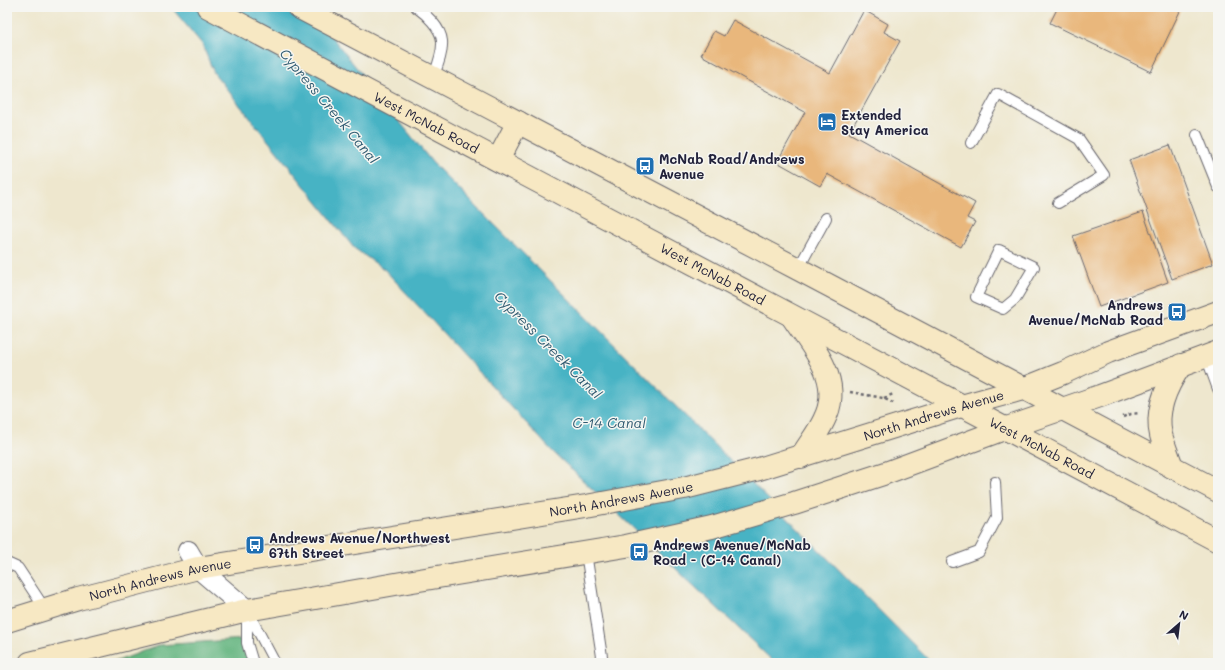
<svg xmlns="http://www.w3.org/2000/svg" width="1225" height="670" viewBox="0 0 1225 670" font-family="Mali,sans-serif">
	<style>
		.forest { fill: #66b681; stroke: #446c5e }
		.water { fill: #47b3c4; stroke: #346a80 }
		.building { fill: #e9b77b }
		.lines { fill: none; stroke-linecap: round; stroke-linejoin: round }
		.lane-casing { stroke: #69676e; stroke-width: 12 }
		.street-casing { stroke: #69676e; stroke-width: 22 }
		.secondary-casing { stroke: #69676e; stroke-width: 24 }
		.path { stroke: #69676e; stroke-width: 2.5; stroke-dasharray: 3 3; stroke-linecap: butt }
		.lane { stroke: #fff; stroke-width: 10 }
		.street { stroke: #fff; stroke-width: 20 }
		.secondary { stroke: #f7e8c3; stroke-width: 22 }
		.labels { text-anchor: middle; stroke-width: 3; stroke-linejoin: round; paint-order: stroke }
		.poi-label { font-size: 13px; font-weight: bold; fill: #22223b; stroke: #f6f6f2; text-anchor: start }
		.street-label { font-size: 13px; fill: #22223b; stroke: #f6f6f2 }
		.water-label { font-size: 14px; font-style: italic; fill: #315c72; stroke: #f6f6f2 }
	</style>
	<rect width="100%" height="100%" fill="#f6f6f2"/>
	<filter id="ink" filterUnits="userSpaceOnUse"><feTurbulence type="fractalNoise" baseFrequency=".025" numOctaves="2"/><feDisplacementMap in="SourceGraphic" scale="8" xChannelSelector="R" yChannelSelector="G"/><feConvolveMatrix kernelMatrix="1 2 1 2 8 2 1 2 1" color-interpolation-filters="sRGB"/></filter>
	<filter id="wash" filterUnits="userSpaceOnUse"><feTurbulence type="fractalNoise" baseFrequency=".012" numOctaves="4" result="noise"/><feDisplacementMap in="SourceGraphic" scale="16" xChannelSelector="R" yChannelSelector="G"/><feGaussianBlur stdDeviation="0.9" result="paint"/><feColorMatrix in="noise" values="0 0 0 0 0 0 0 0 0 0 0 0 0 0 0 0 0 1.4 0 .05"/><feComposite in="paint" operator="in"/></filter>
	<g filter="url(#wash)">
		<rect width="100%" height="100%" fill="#eee7ce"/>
		<!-- forest -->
		<path class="forest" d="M243,639L251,663H112L160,645Z"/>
		<!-- water -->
		<path class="water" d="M171,7H308L432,162L932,663H775L552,451L385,270L354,248L214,73L202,44Z"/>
		<g id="blocks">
			<!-- building -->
			<path class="building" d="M1058,7H1182L1151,72L1050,23Z
				M864,10L888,24L884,32L900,41L849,133L975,203L967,218L975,222L961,247L827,174L820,186L777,162L805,112L701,55L714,31L724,36L733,20L830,73Z
				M1170,145L1213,264L1172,279L1129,160Z
				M1143,212L1168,282L1099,307L1073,236Z"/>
		</g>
	</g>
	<g filter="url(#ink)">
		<use href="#blocks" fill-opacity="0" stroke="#69676e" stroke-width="1"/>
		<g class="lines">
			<!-- lane casing -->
			<g class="lane-casing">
				<path id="lane" d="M416,7C426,14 441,28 442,41C443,53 437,67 433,78
					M1197,135L1218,187
					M971,143L998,94L1079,139L1104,175L1058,203
					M999,250L1034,267L1015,299L1003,309L976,297Z
					M798,269L826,218
					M1206,356L1218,389
					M586,553L603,663
					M952,562L979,552L997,518L995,482
					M7,563L18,568L45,609
					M247,610L275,663
					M247,612V643L253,663"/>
			</g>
			<!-- street casing -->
			<g class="street-casing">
				<path id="street" d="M188,551L198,568L247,610"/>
			</g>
			<!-- secondary casing -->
			<g class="secondary-casing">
				<g id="secondary">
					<path id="s1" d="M208,7L1218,541"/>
					<path d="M298,7L798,269L1218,491"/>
					<path d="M498,160L518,122"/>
					<path d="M793,318C814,350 844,381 824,420C818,433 808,445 801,457"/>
					<path d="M1172,467C1169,457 1164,446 1161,435C1155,410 1167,385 1181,365"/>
					<path id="s2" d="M7,621L78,599L198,568L586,506L684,488L759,469L961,406L1023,389L1063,373L1108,352L1218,312"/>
					<path d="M30,663L247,610L407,582L626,546L712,527L794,503L883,474L1004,429L1100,396L1218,352"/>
				</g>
			</g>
			<!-- path -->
			<path class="path" d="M850,392L883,398L895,404
				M884,398L893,394
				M1123,417L1131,414L1140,413"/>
			<!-- lane -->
			<use href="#lane" class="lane"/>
			<!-- street -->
			<use href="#street" class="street"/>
			<!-- secondary -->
			<use href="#secondary" class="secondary"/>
		</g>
	</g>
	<!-- icons -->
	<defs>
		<g id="hotel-square" transform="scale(1)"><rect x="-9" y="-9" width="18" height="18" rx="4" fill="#1f6fb2" stroke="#f6f6f2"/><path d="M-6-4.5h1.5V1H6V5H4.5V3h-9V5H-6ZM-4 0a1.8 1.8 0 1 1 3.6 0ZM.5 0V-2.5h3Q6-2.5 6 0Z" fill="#fff"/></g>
		<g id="bus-square" transform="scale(1)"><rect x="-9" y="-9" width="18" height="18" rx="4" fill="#1f6fb2" stroke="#f6f6f2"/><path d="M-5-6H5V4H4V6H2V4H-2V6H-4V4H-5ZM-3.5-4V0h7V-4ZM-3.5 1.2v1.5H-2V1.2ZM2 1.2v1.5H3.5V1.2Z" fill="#fff"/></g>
	</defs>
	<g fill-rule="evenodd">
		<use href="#hotel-square" x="827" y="122"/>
		<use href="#bus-square" x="645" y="166"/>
		<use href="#bus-square" x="1177" y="312"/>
		<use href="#bus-square" x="255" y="545"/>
		<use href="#bus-square" x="639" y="552"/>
	</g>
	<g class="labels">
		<!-- poi labels -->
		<g class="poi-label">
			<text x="841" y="120">Extended<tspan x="841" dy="15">Stay America</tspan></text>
			<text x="659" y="164">McNab Road/Andrews<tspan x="659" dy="15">Avenue</tspan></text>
			<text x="1163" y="310" text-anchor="end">Andrews<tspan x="1163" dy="15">Avenue/McNab Road</tspan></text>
			<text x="269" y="543">Andrews Avenue/Northwest<tspan x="269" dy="15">67th Street</tspan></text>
			<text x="653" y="550">Andrews Avenue/McNab<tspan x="653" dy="15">Road - (C-14 Canal)</tspan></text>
		</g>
		<!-- street labels -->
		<g class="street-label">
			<text dy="5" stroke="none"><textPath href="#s1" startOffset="247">West McNab Road</textPath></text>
			<text dy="5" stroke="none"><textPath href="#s1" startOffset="571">West McNab Road</textPath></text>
			<text dy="5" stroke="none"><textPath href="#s2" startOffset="951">North Andrews Avenue</textPath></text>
			<text dy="5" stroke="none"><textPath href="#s1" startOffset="943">West McNab Road</textPath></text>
			<text dy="5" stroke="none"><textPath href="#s2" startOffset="627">North Andrews Avenue</textPath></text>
			<text dy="5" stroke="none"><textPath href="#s2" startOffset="159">North Andrews Avenue</textPath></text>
		</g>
		<!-- water labels -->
		<g class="water-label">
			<text transform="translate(329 106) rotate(50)" y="5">Cypress Creek Canal</text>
			<text transform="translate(548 345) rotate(45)" y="5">Cypress Creek Canal</text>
			<text x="609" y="428">C-14 Canal</text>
		</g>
	</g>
	<!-- margin -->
	<rect width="1225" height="670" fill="none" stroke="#f6f6f2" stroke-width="24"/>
	<!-- north arrow -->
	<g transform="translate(1179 624) rotate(28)" stroke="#f6f6f2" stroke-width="3" paint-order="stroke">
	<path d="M0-3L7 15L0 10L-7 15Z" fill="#22223b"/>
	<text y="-6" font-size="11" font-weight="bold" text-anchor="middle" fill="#22223b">N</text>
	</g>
</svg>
